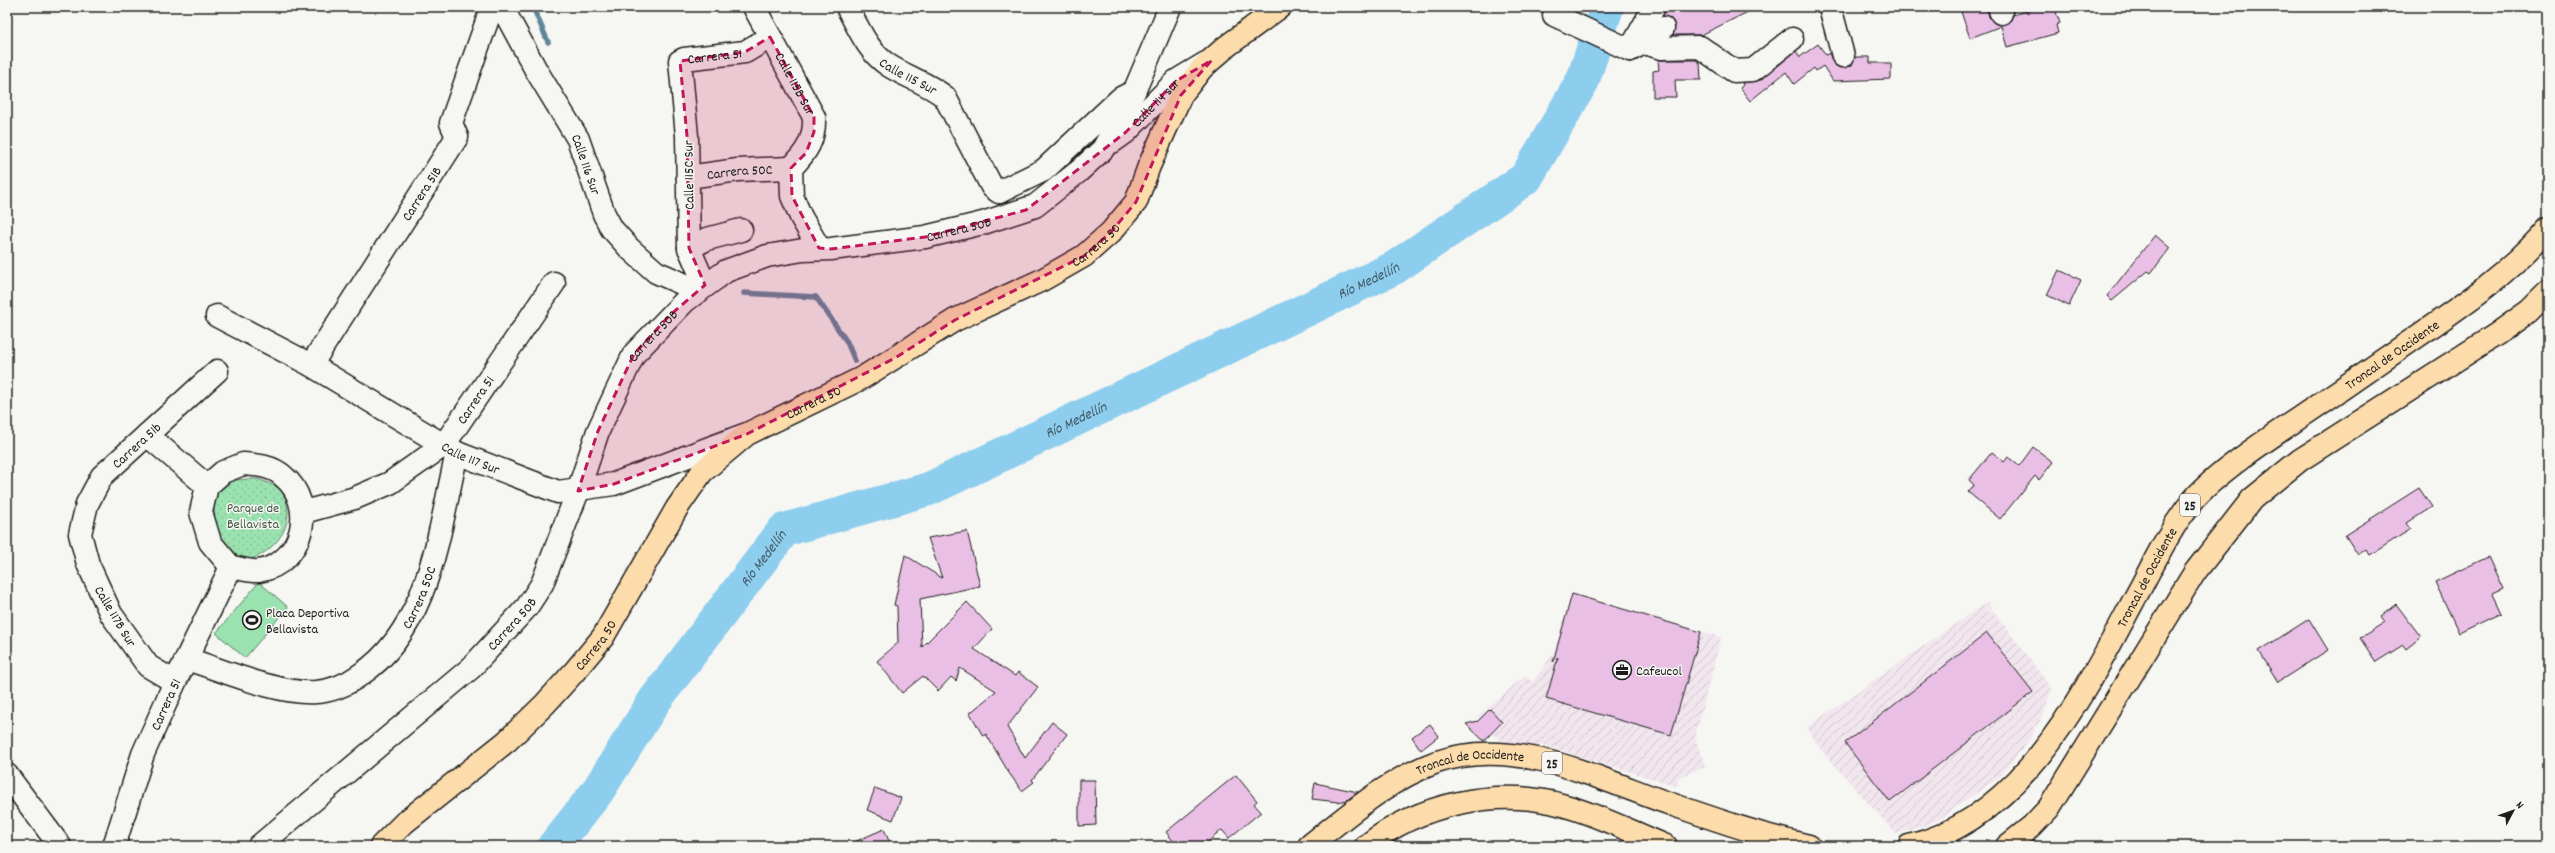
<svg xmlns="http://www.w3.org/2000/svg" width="2555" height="853" viewBox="0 0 2555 853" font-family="Dekko,sans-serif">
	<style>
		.industrial { fill: url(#industrial-furrows) }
		.park { fill: url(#park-dots); stroke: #5b7f66 }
		.pitch { fill: #9ae2b0; stroke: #5b7f66 }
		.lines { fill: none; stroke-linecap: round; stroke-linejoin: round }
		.stream { stroke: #60869a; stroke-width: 5.5 }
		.river { stroke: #8dcdee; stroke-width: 34 }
		.building { fill: #eabfe6; stroke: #1c1c1c }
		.minor-casing { stroke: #1c1c1c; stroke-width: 25 }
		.major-casing { stroke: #1c1c1c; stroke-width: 25 }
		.highway-casing { stroke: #1c1c1c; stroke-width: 25 }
		.minor { stroke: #f6f6f2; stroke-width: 22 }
		.major { stroke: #fddcac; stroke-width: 22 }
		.highway { stroke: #fddcac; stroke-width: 22 }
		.marked { fill: #c2185b; fill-opacity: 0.2; stroke: #c2185b; stroke-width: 3; stroke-dasharray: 8 5; stroke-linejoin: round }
		.labels { text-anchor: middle; stroke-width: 3; stroke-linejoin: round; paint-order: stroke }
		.shield { fill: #f6f6f2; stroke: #5d5d5c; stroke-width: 1 }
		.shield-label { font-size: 13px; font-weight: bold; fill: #1c1c1c }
		.street-label { font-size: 14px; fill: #1c1c1c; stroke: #f6f6f2 }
		.park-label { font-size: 14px; fill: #425748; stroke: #f6f6f2 }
		.poi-label { font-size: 14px; fill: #1c1c1c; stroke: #f6f6f2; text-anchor: start }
		.water-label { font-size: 15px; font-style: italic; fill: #445a66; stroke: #f6f6f2 }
	</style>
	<defs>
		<pattern id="industrial-furrows" width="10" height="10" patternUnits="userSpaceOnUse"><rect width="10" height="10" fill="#f2e6ee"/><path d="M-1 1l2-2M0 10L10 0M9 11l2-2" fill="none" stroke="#cfc5cc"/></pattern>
		<pattern id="park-dots" width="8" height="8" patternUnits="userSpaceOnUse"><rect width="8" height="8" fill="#9ae2b0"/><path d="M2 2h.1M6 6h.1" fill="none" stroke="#84c197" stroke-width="1.8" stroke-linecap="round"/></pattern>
	</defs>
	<rect width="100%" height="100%" fill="#f6f6f2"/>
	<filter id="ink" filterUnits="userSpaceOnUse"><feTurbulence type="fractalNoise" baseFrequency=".025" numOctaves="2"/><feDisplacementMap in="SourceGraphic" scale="8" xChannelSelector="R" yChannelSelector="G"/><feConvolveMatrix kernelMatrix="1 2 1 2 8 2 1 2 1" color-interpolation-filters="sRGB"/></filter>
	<g filter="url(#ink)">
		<!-- industrial -->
		<path class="industrial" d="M1572,594L1721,637L1695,738L1706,767L1679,777L1676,786L1543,745L1528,748L1504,742L1492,734L1477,717L1525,676L1532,682L1553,655Z
			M1987,602L2052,689L2044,713L2032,736L2001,776L1940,819L1921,827L1896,834L1820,749L1807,727Z"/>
		<!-- park -->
		<path class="park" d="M258,479L281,488C300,522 277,552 244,562C220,553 213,519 213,496C226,479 237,479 258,479Z"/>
		<!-- pitch -->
		<path class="pitch" d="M259,582L288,607L245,658L216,633Z"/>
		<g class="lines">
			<!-- stream -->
			<path class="stream" d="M311,7L316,9L322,7
				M533,7L548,42
				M744,293L816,297L847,342L855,361"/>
			<!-- river -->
			<path class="river" id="s1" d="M554,846L597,792L655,700L784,530L929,489L1394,268L1526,178L1583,80L1607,7"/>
		</g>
		<!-- building -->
		<path class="building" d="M1666,7H1758L1701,35H1673L1675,27L1673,21L1663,16Z
			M1973,7H1987L1989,17L1999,25L2010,22L2013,15L2042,7H2054L2060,23L2056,25L2058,33L2007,47L2001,26L1970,38L1961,12Z
			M1818,44L1826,55L1829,53L1834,65L1840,68L1852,65L1855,57H1870V63H1891V79L1833,81L1823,66L1816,71L1814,68L1794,84L1786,72L1750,101L1740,88L1743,85L1742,83L1761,80L1796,51L1800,57Z
			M1658,60H1696L1700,63L1701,80H1675L1676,97H1653V71L1659,70Z
			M2155,235L2170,248L2151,273L2148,271L2112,301L2107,296Z
			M2059,270L2081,280L2069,306L2047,295Z
			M2033,447L2053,462L2039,480L2035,476L2000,519L1968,492L1974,485L1969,480L1992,452L2004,462L2008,457L2019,466Z
			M2419,488L2432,507L2407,523L2411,529L2370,555L2366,549L2358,555L2345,535Z
			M967,531L980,586L920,599L922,647L967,602L992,629L974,649L1015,676L1018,672L1038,687L1007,727L1025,758L1052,722L1067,734L1032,780L1034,782L1022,791L1009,773L986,734L983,736L970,713L996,691L960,668L956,681L951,677L938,691L923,676L902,693L877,661L898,643L897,606L894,605L905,555L942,578L928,538Z
			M2488,557L2503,589L2492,594L2501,613L2459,633L2435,582Z
			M1572,594L1701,632L1671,735L1546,699L1558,657L1553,662Z
			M2396,604L2421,637L2406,649L2403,645L2376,662L2360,638L2385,622L2381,616Z
			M2309,619L2328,650L2278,682L2259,651Z
			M1987,633L2033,692L1890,802L1845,743Z
			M1490,709L1502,722L1484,741L1466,724L1478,721Z
			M1430,724L1439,736L1421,750L1412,737Z
			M1236,775L1257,801L1254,804L1261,812L1229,838L1222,830L1203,846H1177L1166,832Z
			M1079,780H1095L1096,825L1079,826Z
			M1315,783L1358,792L1347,800L1338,802L1312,799Z
			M875,788L901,798L893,820L867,810Z
			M884,829L891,846H845Z"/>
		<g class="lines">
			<!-- minor casing -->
			<g class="minor-casing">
				<g id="minor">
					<path id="s2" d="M502,7L536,70L578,139L604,214L612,229L630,249L656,272L699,291"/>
					<path id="s3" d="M754,7L814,117C815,139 807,152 791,168L792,196L801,217L819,248"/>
					<path id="s4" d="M847,7C858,27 868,52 888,65C906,77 928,83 945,97L992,187L999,192L1044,170L1121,98L1129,94"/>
					<path d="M1830,7L1843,56"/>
					<path d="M1999,7L2001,13"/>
					<path d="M1554,15L1630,50"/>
					<path d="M1644,43L1663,28"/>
					<path d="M1630,50L1644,43L1661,48L1700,47L1734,71L1753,70L1792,39"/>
					<path d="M1630,50L1654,7"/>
					<path id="s5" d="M1112,142L1126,132L1176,81L1206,63"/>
					<path id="s6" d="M688,177L738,170L791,168"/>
					<path d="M689,248L707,239L741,230"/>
					<path id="s7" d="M705,285L689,248L687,136L680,61L684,59L745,52L770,37"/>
					<path id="s8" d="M217,316L311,365L457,453L558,492L614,484L744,435"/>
					<path id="s9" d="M311,365L457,137L451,123L492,7"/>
					<path d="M147,435L207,486"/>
					<path d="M243,464C257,465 272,466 283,476C317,504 304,563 259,571C251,572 239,568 231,567L210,542L201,512L207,486L223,472Z"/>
					<path id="s10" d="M304,512L355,498L390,483L444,445L554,283"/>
					<path id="s11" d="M187,659C222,670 280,695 316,692C333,691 346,685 360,675C430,629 439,529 457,453"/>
					<path id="s12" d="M175,682L148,666L111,614L88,564L80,534L87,504L102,476L217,371"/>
					<path d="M7,775L60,846"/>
					<path id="s13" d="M114,846L143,754L175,682L231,567"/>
					<path id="s14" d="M259,846L471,668L527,607L542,584L578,491L598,431L634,354L685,301L726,271L767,256L803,250L831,249L925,237L983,223L1035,206L1078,172L1103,149L1134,92L1170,7"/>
				</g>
			</g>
			<!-- major casing -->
			<g class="major-casing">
				<g id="major">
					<path id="s15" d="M381,846L404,823L507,741L545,704L574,672L603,637L677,508L702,472L747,434L862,378L955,320L1042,280L1084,256L1111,232L1136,202L1149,166L1181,95L1202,68L1227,46L1280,7"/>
				</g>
			</g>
			<!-- highway casing -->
			<g class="highway-casing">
				<g id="highway">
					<path id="s16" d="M1309,846C1348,815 1389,779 1437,762C1512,736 1593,776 1662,801C1711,818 1759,835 1809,846"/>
					<path d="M1366,846C1419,804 1496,787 1562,805C1594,813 1634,833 1666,846"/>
					<path id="s17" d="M1909,846C2028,818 2089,682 2142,585C2157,556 2173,524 2194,499C2218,472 2268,439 2299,418C2338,392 2376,365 2415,338C2463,305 2511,272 2548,228"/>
					<path d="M2007,846L2032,826L2049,808L2195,572L2252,499L2300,460L2497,334L2529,311L2548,292"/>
				</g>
			</g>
			<!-- minor -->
			<use href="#minor" class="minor"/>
			<!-- major -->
			<use href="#major" class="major"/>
			<!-- highway -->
			<use href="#highway" class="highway"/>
		</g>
	</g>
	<!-- marked area -->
	<path class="marked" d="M770,37L814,117V132L806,153L791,168L792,196L819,248L831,249L925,237L1026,210L1126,132L1176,81L1212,60L1181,95L1136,202L1111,232L1084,256L955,320L895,358L747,434L614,484L578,491L598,431L634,354L669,316L705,285L689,248L687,136L680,61L745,52Z"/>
	<!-- icons -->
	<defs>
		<g id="stadium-ring" transform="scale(1)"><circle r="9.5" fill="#f6f6f2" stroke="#1c1c1c" stroke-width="1.5"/><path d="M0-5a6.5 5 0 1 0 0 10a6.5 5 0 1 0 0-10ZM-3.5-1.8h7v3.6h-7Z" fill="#1c1c1c"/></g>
		<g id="office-ring" transform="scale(1)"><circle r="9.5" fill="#f6f6f2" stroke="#1c1c1c" stroke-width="1.5"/><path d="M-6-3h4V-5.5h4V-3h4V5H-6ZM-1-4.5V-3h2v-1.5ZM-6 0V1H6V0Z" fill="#1c1c1c"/></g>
	</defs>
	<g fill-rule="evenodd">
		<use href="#stadium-ring" x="252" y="620"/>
		<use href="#office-ring" x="1622" y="670"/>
	</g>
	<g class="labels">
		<!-- shield labels -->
		<g class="shield">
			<rect x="2180" y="494" width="20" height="22" rx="3"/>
			<rect x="1542" y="752" width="20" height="22" rx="3"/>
		</g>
		<g class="shield-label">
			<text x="2190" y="510">25</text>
			<text x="1552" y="768">25</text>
		</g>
		<!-- street labels -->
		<g class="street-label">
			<text dy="5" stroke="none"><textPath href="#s7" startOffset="263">Carrera 51</textPath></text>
			<text dy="5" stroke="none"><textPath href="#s4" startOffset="95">Calle 115 Sur</textPath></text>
			<text dy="5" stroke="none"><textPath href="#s3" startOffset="87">Calle 115B Sur</textPath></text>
			<text dy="5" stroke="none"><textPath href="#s5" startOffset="59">Calle 114 sur</textPath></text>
			<text dy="5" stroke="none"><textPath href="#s2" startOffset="179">Calle 116 Sur</textPath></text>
			<text dy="5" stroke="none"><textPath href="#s6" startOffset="52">Carrera 50C</textPath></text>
			<text transform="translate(688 175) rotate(-91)" y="5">Calle 115C Sur</text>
			<text dy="5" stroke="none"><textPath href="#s9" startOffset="204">Carrera 51B</textPath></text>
			<text dy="5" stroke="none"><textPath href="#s14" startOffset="997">Carrera 50B</textPath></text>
			<text dy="5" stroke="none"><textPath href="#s15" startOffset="955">Carrera 50</textPath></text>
			<text dy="5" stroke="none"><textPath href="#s14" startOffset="661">Carrera 50B</textPath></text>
			<text dy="5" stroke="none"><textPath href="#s17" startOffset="707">Troncal de Occidente</textPath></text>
			<text dy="5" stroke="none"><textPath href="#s10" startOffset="212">Carrera 51</textPath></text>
			<text dy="5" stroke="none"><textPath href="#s15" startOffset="631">Carrera 50</textPath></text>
			<text dy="5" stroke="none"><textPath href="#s12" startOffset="290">Carrera 51b</textPath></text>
			<text dy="5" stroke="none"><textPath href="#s8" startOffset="291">Calle 117 Sur</textPath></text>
			<text dy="5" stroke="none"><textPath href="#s17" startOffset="370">Troncal de Occidente</textPath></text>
			<text dy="5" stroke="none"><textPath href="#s11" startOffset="281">Carrera 50C</textPath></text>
			<text transform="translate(116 616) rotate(59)" y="5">Calle 117B Sur</text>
			<text dy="5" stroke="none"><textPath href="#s14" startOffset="337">Carrera 50B</textPath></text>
			<text dy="5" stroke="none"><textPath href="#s15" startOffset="295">Carrera 50</textPath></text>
			<text dy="5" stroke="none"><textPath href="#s13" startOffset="151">Carrera 51</textPath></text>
			<text dy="5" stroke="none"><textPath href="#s16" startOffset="187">Troncal de Occidente</textPath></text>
		</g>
		<!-- park labels -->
		<g class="park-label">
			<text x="253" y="512">Parque de<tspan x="253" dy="16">Bellavista</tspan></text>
		</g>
		<!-- poi labels -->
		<g class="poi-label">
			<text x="266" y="617">Placa Deportiva<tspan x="266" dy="16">Bellavista</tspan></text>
			<text x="1636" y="675">Cafeucol</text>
		</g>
		<!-- water labels -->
		<g class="water-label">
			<text dy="5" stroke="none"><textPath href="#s1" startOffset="1028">Río Medellín</textPath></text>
			<text dy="5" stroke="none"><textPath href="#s1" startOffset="704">Río Medellín</textPath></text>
			<text dy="5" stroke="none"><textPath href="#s1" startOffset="356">Río Medellín</textPath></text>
		</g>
	</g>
	<!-- margin -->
	<rect width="2555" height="853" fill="none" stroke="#f6f6f2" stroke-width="24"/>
	<rect x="12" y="12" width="2531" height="829" fill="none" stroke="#1c1c1c" stroke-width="1.5" filter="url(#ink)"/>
	<!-- north arrow -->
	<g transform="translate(2513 811) rotate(49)" stroke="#f6f6f2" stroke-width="3" paint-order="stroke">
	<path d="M0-3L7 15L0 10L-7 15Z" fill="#1c1c1c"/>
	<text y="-6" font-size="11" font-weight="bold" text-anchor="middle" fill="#1c1c1c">N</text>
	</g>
</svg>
